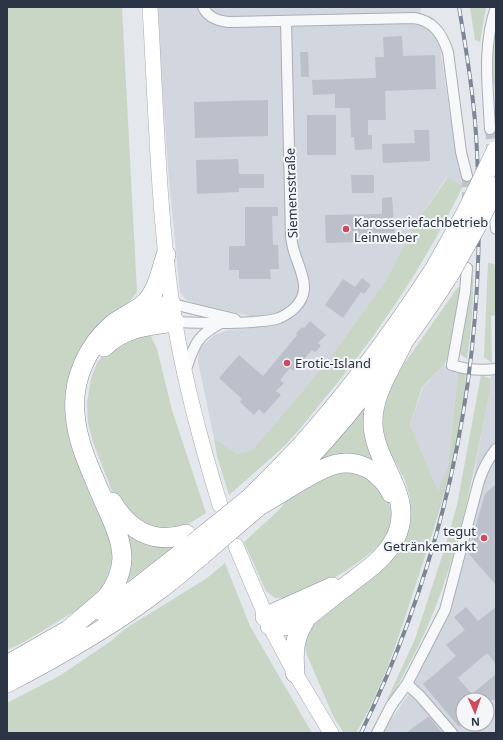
<svg xmlns="http://www.w3.org/2000/svg" width="503" height="740" viewBox="0 0 503 740" font-family="'Noto Sans',sans-serif">
	<style>
		.built { fill: #d2d6de; fill-rule: evenodd }
		.green { fill: #c9d6c5 }
		.building { fill: #bbc0ca }
		.lines { fill: none; stroke-linecap: round; stroke-linejoin: round }
		.street-tunnel { stroke: #bfc3cb; stroke-width: 10; stroke-dasharray: 10 5; stroke-linecap: butt }
		.street-casing { stroke: #a9aeb7; stroke-width: 12 }
		.secondary-casing { stroke: #a9aeb7; stroke-width: 16 }
		.highway-casing { stroke: #8b94a3; stroke-width: 20 }
		.street { stroke: #f7f8fa; stroke-width: 10 }
		.secondary { stroke: #fff; stroke-width: 15 }
		.highway { stroke: #fff; stroke-width: 19 }
		.rail-casing { stroke: #7d8696; stroke-width: 4 }
		.rail { stroke: #f4f6f9; stroke-width: 2.5; stroke-dasharray: 8; stroke-linecap: butt }
		.highway-bridge-casing { stroke: #8b94a3; stroke-width: 20; stroke-linecap: butt }
		.highway-bridge { stroke: #fff; stroke-width: 19 }
		.poi-dot { fill: #d1495b; stroke: #f4f6f9; stroke-width: 1.5 }
		.labels { text-anchor: middle; stroke-width: 4; stroke-linejoin: round; paint-order: stroke }
		.street-label { font-size: 13px; fill: #2b3445; stroke: #f4f6f9 }
		.poi-label { font-size: 13px; fill: #2b3445; stroke: #f4f6f9; text-anchor: start }
	</style>
	<rect width="100%" height="100%" fill="#e4e7ec"/>
	<!-- built -->
	<path class="built" d="M156,7H421L420,21L439,40L456,154L465,181L463,186L447,177L414,226L386,280L333,354L300,394L252,450L237,454L214,438L198,362L199,349L214,335L228,330L248,329L250,316L194,303L186,300L180,292L169,179Z
		M444,365L458,373L448,466L438,492L410,425L423,387Z
		M496,375V733H382L410,692L450,611L477,457L489,396L491,379V376ZM463,700H487V724H463Z"/>
	<!-- green -->
	<path class="green" d="M7,7H122L137,292L127,305L67,394L65,414L69,438L86,485L112,542V563L105,584L85,605L24,642L7,650Z
		M470,7H486L480,42L475,40Z
		M496,30V91C490,75 490,46 496,30Z
		M448,177L463,186C427,260 382,329 329,393C313,412 298,433 280,450C263,465 246,480 229,495L217,456L214,438L237,454L252,450L300,394L333,354L386,280L414,226Z
		M488,263L494,264L496,275V315L491,316L492,363L484,357Z
		M473,264C474,295 472,327 467,359L460,354L470,292L469,272Z
		M458,287L462,292L447,359L444,365L422,387L410,425L438,491L448,466L458,373H466C461,451 435,526 411,599C396,645 381,691 356,733H344L334,718L307,655L304,640L309,624L404,539L411,521L410,498L405,480L388,449L380,419L389,391L404,364Z
		M149,332L157,349L172,410L206,513L192,522L178,528L161,531L138,524L124,510L112,491L93,442L88,423L87,403L91,379L97,363L108,349Z
		M481,375L491,379L489,396C470,489 454,584 407,668C401,680 395,691 388,702L387,700L415,639L446,544L457,505Z
		M366,406L381,469L318,461Z
		M326,471L364,472C370,479 387,495 389,502C393,513 391,526 386,535C374,558 313,593 287,598C284,599 279,598 275,598L266,591L244,542L279,510L291,494Z
		M117,517L179,542L119,588Z
		M225,563L250,626L312,733H7V703L61,675L111,641L125,629L207,578Z"/>
	<!-- building -->
	<path class="building" d="M402,36L403,56L435,55L436,89L385,91L386,120H368V135H372V149L355,150L354,137H351L350,108H335V94L313,95L312,80L376,78L375,57H384L383,37Z
		M300,52H308L309,77H301Z
		M268,100V136L195,138L194,102Z
		M307,115H336V155H307Z
		M414,130H429L430,161L383,163L382,144L415,143Z
		M238,159L239,174H264V188H239V192L197,194L196,160Z
		M351,175H374V193H352Z
		M392,197L395,235H389V241L326,243L325,215L382,214V198Z
		M245,207H278V216H272L273,245H278L279,269H270L271,279H239V270H229V246H245Z
		M362,278L371,285L364,294L361,292L343,318L325,305L343,279L355,287Z
		M310,321L326,335L318,343L321,346L315,352L312,350L293,371L290,368L280,380L284,383L276,391L281,395L264,414L259,409L254,415L240,402L242,399L219,378L239,355L263,376L297,335L296,333L302,327L304,328Z
		M496,484V585L468,553L485,494Z
		M466,607L478,621L496,607V664L487,653L458,678L472,694L496,674V700H463V723L459,727L423,684L456,656L446,645L465,630L454,617Z
		M429,716L442,733H406Z"/>
	<g class="lines">
		<!-- street-tunnel -->
		<path class="street-tunnel" d="M490,129L492,155
			M467,202V176"/>
		<!-- street casing -->
		<g class="street-casing">
			<path id="street" d="M203,7C208,18 218,21 229,22L414,18C434,21 442,34 448,52L461,152L467,176
				M490,129C488,87 482,47 496,7
				M495,217L496,229
				M467,268L465,292L452,365C467,370 480,371 496,369
				M172,305L181,306L235,319
				M175,322C201,323 226,324 252,322C261,321 271,321 279,318C291,313 303,303 304,289C305,276 297,263 294,251C292,246 292,241 291,236L286,22
				M185,372C194,347 195,337 219,324
				M407,684L420,696L452,733
				M377,733L391,706L407,684L445,610L479,481C483,469 488,459 496,449"/>
		</g>
		<!-- secondary casing -->
		<g class="secondary-casing">
			<path id="secondary" d="M150,7C156,106 158,207 172,305C182,373 200,440 220,505
				M236,546L270,626L295,673L331,733"/>
		</g>
		<!-- highway casing -->
		<g class="highway-casing">
			<path id="highway" d="M134,312L155,307L172,305
				M104,347C124,328 148,325 175,322
				M284,483C313,455 340,424 365,392C395,354 423,316 449,275
				M251,497C267,481 283,465 298,449C349,393 393,333 434,270
				M112,502C129,530 153,545 186,534
				M259,506C273,498 286,490 299,482C323,468 343,454 371,470C379,476 387,483 391,493
				M102,611L134,590L193,544
				M265,617L332,587
				M270,626C284,628 294,624 307,617
				M66,632L106,598C115,587 121,574 122,559C122,540 113,522 105,504C93,475 77,445 75,413C72,379 88,345 113,324C123,316 137,311 146,302C158,289 161,270 166,255
				M7,665L77,625
				M295,673C293,650 294,637 307,617C321,606 335,595 350,583C366,571 385,558 395,539C417,495 372,463 373,421C373,394 391,368 402,345
				M7,683C59,656 112,626 159,590C174,579 188,567 202,555"/>
		</g>
		<!-- street -->
		<use href="#street" class="street"/>
		<!-- secondary -->
		<use href="#secondary" class="secondary"/>
		<!-- highway -->
		<use href="#highway" class="highway"/>
		<!-- rail casing -->
		<g class="rail-casing">
			<path id="rail" d="M361,733C450,549 488,356 477,152C475,103 467,55 459,7"/>
		</g>
		<!-- rail -->
		<use href="#rail" class="rail"/>
		<!-- highway-bridge casing -->
		<g class="highway-bridge-casing">
			<path id="highway-bridge" d="M434,270L466,213L496,151
				M449,275L477,225L496,187
				M193,544L250,498
				M202,555L259,506"/>
		</g>
		<!-- highway-bridge -->
		<use href="#highway-bridge" class="highway-bridge"/>
	</g>
	<!-- markers -->
	<g class="poi-dot">
		<circle cx="346" cy="229" r="4"/>
		<circle cx="287" cy="363" r="4"/>
		<circle cx="484" cy="538" r="4"/>
	</g>
	<g class="labels">
		<!-- street labels -->
		<g class="street-label">
			<text transform="translate(291 193) rotate(-92)" y="5">Siemensstraße</text>
		</g>
		<!-- poi labels -->
		<g class="poi-label">
			<text x="354" y="227">Karosseriefachbetrieb<tspan x="354" dy="15">Leinweber</tspan></text>
			<text x="295" y="368">Erotic-Island</text>
			<text x="476" y="536" text-anchor="end">tegut<tspan x="476" dy="15">Getränkemarkt</tspan></text>
		</g>
	</g>
	<!-- border -->
	<rect width="503" height="740" fill="none" stroke="#2b3445" stroke-width="16"/>
	<!-- north arrow -->
	<g transform="translate(475 712) rotate(178)"><circle r="19" fill="#f4f6f9" stroke="#a4a8b1"/>
	<path d="M0-3L7 15L0 10L-7 15Z" fill="#d1495b"/>
	<text y="-6" font-size="11" font-weight="bold" text-anchor="middle" fill="#2b3445">N</text>
	</g>
</svg>
